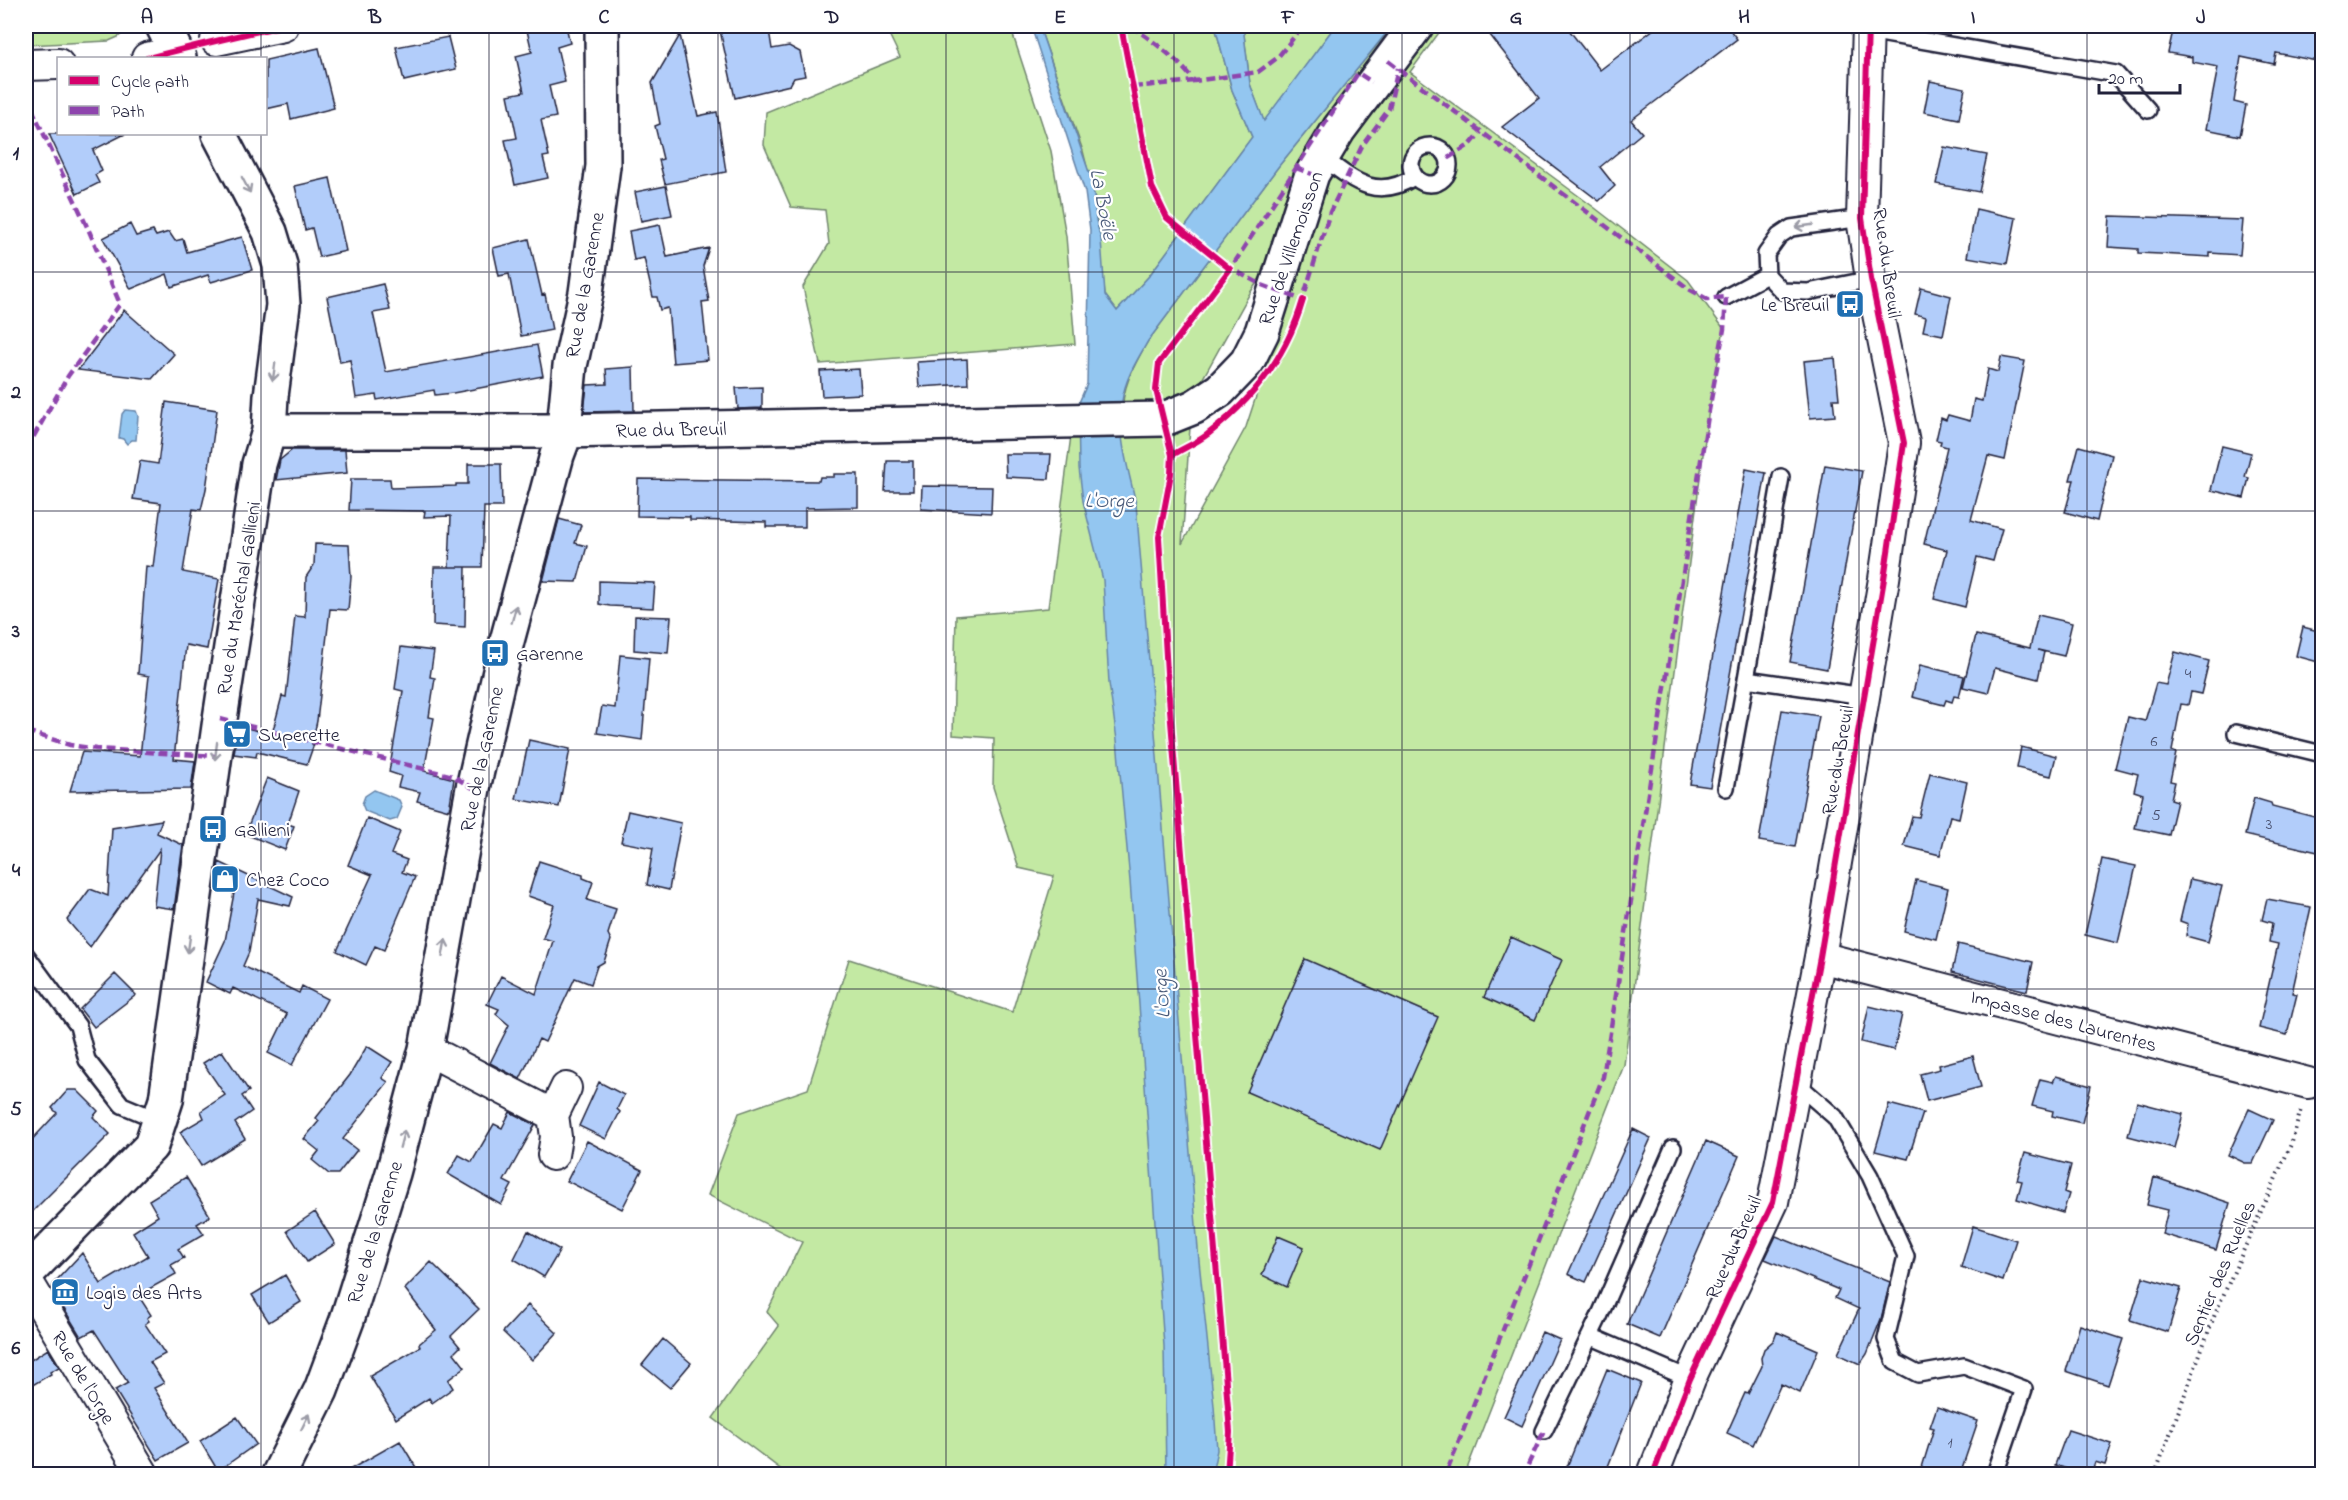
<svg xmlns="http://www.w3.org/2000/svg" width="2348" height="1500" viewBox="0 0 2348 1500" font-family="'Indie Flower',sans-serif">
	<style>
		.green { fill: #c3e9a3; stroke: #72866f; stroke-width: 1.5; fill-rule: evenodd }
		.water { fill: #93c6f0; stroke: #6684a8; stroke-width: 1.5 }
		.building { fill: #b2cdfa; stroke: #22223b; stroke-width: 1.5 }
		.lines { fill: none; stroke-linecap: round; stroke-linejoin: round }
		.lane-casing { stroke: #22223b; stroke-width: 20 }
		.street-casing { stroke: #22223b; stroke-width: 34 }
		.secondary-casing { stroke: #22223b; stroke-width: 38 }
		.path { stroke: #22223b; stroke-width: 4; stroke-dasharray: 1.5 4.5; stroke-linecap: butt }
		.lane { stroke: #fff; stroke-width: 15 }
		.street { stroke: #fff; stroke-width: 30 }
		.secondary { stroke: #fff; stroke-width: 33 }
		.quiet { stroke: #8e44ad; stroke-width: 4.5; stroke-dasharray: 9 4.5; stroke-linecap: butt }
		.cycleway-casing { stroke: #fff; stroke-width: 10 }
		.cycleway { stroke: #d6006c; stroke-width: 6 }
		.oneway { stroke: #9c9ca7 }
		.grid { fill: none; stroke: #22223b; stroke-width: 1.5; stroke-opacity: 0.55 }
		.labels { text-anchor: middle; stroke-width: 4.5; stroke-linejoin: round; paint-order: stroke }
		.number-label { font-size: 16px; fill: #464d6b }
		.street-label { font-size: 20px; fill: #22223b; stroke: #fff }
		.poi-label { font-size: 20px; fill: #22223b; stroke: #fff; text-anchor: start }
		.water-label { font-size: 21px; font-style: italic; fill: #4a5b7a; stroke: #fff }
		.neatline { fill: none; stroke: #22223b; stroke-width: 2 }
		.grid-label { font-size: 20px; text-anchor: middle; font-weight: bold; fill: #22223b }
	</style>
	<rect width="100%" height="100%" fill="#fff"/>
	<filter id="ink" filterUnits="userSpaceOnUse"><feTurbulence type="fractalNoise" baseFrequency=".0167" numOctaves="2"/><feDisplacementMap in="SourceGraphic" scale="12" xChannelSelector="R" yChannelSelector="G"/><feConvolveMatrix kernelMatrix="1 2 1 2 8 2 1 2 1" color-interpolation-filters="sRGB"/></filter>
	<g filter="url(#ink)">
		<!-- green -->
		<path class="green" d="M26,26H132L118,37L109,41L26,45Z
			M885,26H1010L1051,151L1066,236L1075,344L820,364L803,287L829,244L825,210L791,207L764,145L766,112L900,57Z
			M1039,26H1215L1232,90L1252,137L1149,276L1117,311L1105,295L1095,199L1083,151Z
			M1243,26H1335L1264,122L1250,84Z
			M1392,26H1444L1410,72L1595,208L1688,280L1724,329L1708,416L1624,1065L1465,1474H787L713,1418L779,1326L767,1312L802,1242L708,1195L739,1113L808,1089L849,959L1012,1012L1054,876L1019,868L993,787L994,738L953,735L956,616L1048,608L1073,421L1122,419C1121,389 1133,367 1148,341L1278,167ZM1329,174L1246,427L1182,544L1192,398L1250,293Z"/>
		<!-- water -->
		<path class="water" d="M1031,26H1039L1093,184L1096,220L1101,239L1105,295L1117,311L1149,276L1252,137L1232,90L1215,26H1243L1250,84L1264,121L1335,26H1392L1278,167L1148,341C1137,360 1125,379 1122,401C1117,435 1129,471 1136,504L1199,1261L1214,1406L1217,1450L1212,1474H1166L1164,1346L1130,881L1117,740L1109,683L1103,580L1083,501L1079,468L1078,405L1087,384L1090,230L1085,192Z
			M125,410L136,411L138,416L136,440H132L127,444L123,439L119,438L122,414Z
			M374,790L399,800L402,807L397,819L390,821L365,811L362,804L365,796Z"/>
		<!-- building -->
		<path class="building" d="M526,26H566L570,43L557,47L565,82L549,86L556,117L541,120L549,156L543,157L548,178L515,185L505,140L517,138L508,95L524,92L516,56L532,52Z
			M719,26H761L769,30L772,49L789,46L800,52L805,76L794,78L790,85L735,98Z
			M1483,26H1566L1600,70L1658,26H1727L1737,39L1631,120L1642,133L1600,167L1615,186L1599,201L1502,127L1539,98Z
			M2174,26L2211,31L2212,26H2322V62L2276,53L2274,64L2241,57L2234,102L2246,105L2240,136L2206,129L2218,67L2192,62V57L2168,53Z
			M680,35L698,116L717,112L726,172L665,184L659,160L663,159L655,126L660,124L652,83Z
			M448,37L456,69L404,81L396,47Z
			M319,48L334,108L291,119L288,104L266,109V60Z
			M1930,81L1965,88L1959,119L1924,112Z
			M49,134H125L93,150L102,171L95,175L99,183L77,194Z
			M1944,147L1987,155L1979,192L1936,184Z
			M330,178L346,251L319,257L312,228L305,230L295,186Z
			M666,186L672,215L641,221L635,192Z
			M1976,209L2016,218L2007,264L1967,257Z
			M2110,216L2243,220L2240,255L2210,253V257L2160,254L2138,253V249L2108,247Z
			M130,224L136,236L153,231L156,236L169,232L175,241L183,239L187,252L242,237L252,270L211,282L208,275L171,287L167,274L131,289L103,238Z
			M660,225L667,257L709,248L703,266L709,301L702,302L708,360L673,363L668,308L660,310L657,297H653L644,258L634,260L629,231Z
			M529,239L542,295L545,294L552,330L521,336L509,274L499,276L493,248Z
			M383,284L390,310L373,313L386,372L537,345L543,376L453,393L435,395L434,390L377,400L376,395L356,398L350,360L340,362L327,297Z
			M1921,288L1951,296L1943,335L1923,331L1926,317L1915,314Z
			M124,310L174,354L152,379L78,370Z
			M2001,357L2025,361L2005,460L1988,456L1971,520L2002,529L1993,561L1977,557L1965,607L1934,599L1947,550L1924,544L1947,447L1940,445L1941,441L1936,440L1941,418L1946,420L1948,415L1970,421L1974,399L1982,401L1988,369L1998,372Z
			M1835,358L1839,399H1833L1835,416L1810,418L1804,361Z
			M967,359L968,384L919,387L917,362Z
			M633,367L634,411L584,412L587,385L607,384L606,369Z
			M859,369L861,394L822,396L820,371Z
			M762,387V408L738,409L736,388Z
			M166,402L217,410L206,489L201,510L193,509L183,572L219,579L207,649L186,645L174,759L195,761L191,789L70,791L82,752L140,756L149,676L138,674L146,566L153,567L161,503L133,499L140,461L158,464Z
			M2079,446L2112,455L2097,521L2065,512L2074,480H2070Z
			M2222,446L2251,453L2245,477L2249,478L2244,498L2211,490Z
			M292,450H345L347,473L276,480L280,460Z
			M1005,454H1051L1049,479L1006,477Z
			M887,461H913V491H885Z
			M468,464H501L502,507H484L482,567H449L451,516L424,517L425,511L349,510L351,479H390L391,488L456,486V484H468Z
			M1825,465L1862,471L1827,669L1790,662Z
			M1746,469L1766,473L1710,787L1690,784Z
			M834,474H858V507L805,508V527H766V522L690,520V517L637,516L638,479L819,481L820,477H834Z
			M922,486L992,487L991,513L921,509Z
			M559,519L581,525L575,543L587,546L577,582L543,581Z
			M315,544L349,545L351,577L348,610L330,609L317,721L312,744H314L307,764L257,752L256,757L234,754L238,726L272,734L282,696L286,697L295,616L305,617L306,577L314,565Z
			M434,567H466L465,627L433,625Z
			M599,581L655,583L653,608L610,606L599,604Z
			M2038,615L2072,623L2064,656L2038,650L2044,652L2038,679L1995,668L1988,693L1963,687L1976,635L2030,648Z
			M635,616L671,617L668,653L634,650Z
			M2303,627L2322,632V663L2296,656Z
			M401,647L434,651L430,677L435,678L429,717L434,718L424,771L454,779L449,810L417,801L420,792L398,787L401,776L389,772L403,691L395,689Z
			M2175,652L2209,661L2201,694L2191,692L2188,705L2181,704L2172,751L2176,753L2170,781L2175,782L2171,799L2177,801L2169,835L2135,828L2143,794L2134,791L2138,774L2115,768L2128,717L2145,721L2156,683L2166,685Z
			M620,655L649,658L642,740L597,733L602,706L615,708Z
			M1920,665L1964,676L1959,697L1954,696L1952,702L1946,700L1944,705L1912,697Z
			M1782,710L1819,716L1795,847L1759,841Z
			M529,740L570,749L559,807L516,799Z
			M2021,747L2056,756L2051,776L2017,768Z
			M1930,773L1967,782L1959,818L1950,816L1940,855L1904,846L1912,816L1919,817Z
			M267,778L299,791L288,824L294,826L285,850L245,834Z
			M2254,798L2271,803L2272,806L2322,819V853L2245,835Z
			M628,811L681,823L669,890L647,885L653,848L621,842Z
			M367,818L400,832L391,854L407,860L402,872L415,877L384,950L375,946L366,965L337,951L372,875L348,865Z
			M162,820L157,833L183,845L174,909L154,906L160,849L90,947L67,920L90,889L108,896L112,828Z
			M2102,859L2136,866L2118,943L2085,935Z
			M539,861L583,875V878L593,882L587,900L616,909L608,934L611,940L604,962L597,966L591,984L575,978L545,1042L539,1039L520,1079L490,1063L509,1025L496,1014L499,1009L487,1004L501,976L536,994L553,941L543,938L554,905L528,896Z
			M219,862L293,897L290,906L258,899L249,952L243,966L299,993L302,986L327,999L292,1065L268,1053L287,1014L233,988L230,994L206,982L225,941L234,893L215,889Z
			M2190,879L2222,886L2208,942L2186,936L2188,924L2180,921Z
			M1916,880L1948,888L1936,939L1904,931Z
			M2267,899L2311,907L2292,993L2297,994L2287,1035L2259,1028L2278,944L2269,942L2272,923L2262,920Z
			M1511,937L1562,960L1535,1020L1484,997Z
			M1958,944L2033,962L2027,991L1952,972Z
			M1305,959L1438,1017L1380,1150L1247,1092Z
			M115,974L136,995L94,1027L80,1009Z
			M1869,1006L1902,1014L1894,1050L1861,1042Z
			M367,1046L392,1062L382,1078L388,1082L343,1139L357,1150L338,1174H329L312,1160L319,1151L304,1139L319,1121L316,1118L350,1075Z
			M222,1051L249,1091L242,1096L252,1111L235,1123L245,1139L201,1166L180,1132L204,1118L201,1111L225,1095L203,1063Z
			M1973,1056L1981,1087L1927,1101L1920,1074L1940,1069L1939,1065Z
			M2056,1076L2091,1086L2082,1123L2052,1116L2053,1111L2032,1106L2040,1079L2053,1082Z
			M599,1082L624,1095L617,1109L620,1112L606,1139L579,1126Z
			M68,1090H77L98,1111L93,1117L110,1134L26,1218V1146L57,1113L52,1108Z
			M2137,1102L2183,1114L2174,1148L2128,1136Z
			M1889,1104L1923,1113L1908,1159L1875,1151Z
			M2249,1109L2273,1120L2253,1163H2245L2228,1155Z
			M510,1112L535,1125L504,1181L512,1185L501,1205L448,1174L459,1155L472,1162L494,1124L502,1128Z
			M1633,1129L1651,1138L1586,1282L1568,1274Z
			M587,1141L642,1170L622,1209L567,1181Z
			M1706,1141L1739,1156L1660,1338L1627,1324Z
			M2025,1153L2071,1165L2064,1192L2069,1194L2063,1213L2017,1199L2022,1181L2017,1180Z
			M186,1177L210,1216L197,1224L204,1234L178,1249L184,1258L171,1265L176,1274L138,1295L151,1315L147,1318L149,1321L145,1324L165,1354L150,1362L164,1383L154,1388L188,1443L158,1460L115,1390L128,1383L94,1330L81,1337L52,1289L54,1283L82,1253L101,1284L148,1256L133,1232L158,1216L149,1200Z
			M2154,1177L2230,1203L2216,1250L2162,1234L2168,1210L2147,1205Z
			M315,1212L335,1244L307,1262L287,1231Z
			M1973,1226L2016,1240L2003,1281L1961,1267Z
			M528,1231L560,1250L544,1277L514,1259Z
			M1278,1236L1304,1247L1287,1287L1262,1275Z
			M1776,1236L1890,1282L1881,1319L1867,1354L1860,1364L1838,1354L1859,1309L1835,1298L1839,1290L1765,1259Z
			M431,1262L479,1309L451,1336L460,1347L454,1353L465,1367L448,1380L453,1388L432,1403L429,1398L396,1419L370,1376L420,1347L419,1344L436,1330L405,1289Z
			M285,1275L301,1302L269,1322L252,1295Z
			M2143,1277L2181,1288L2168,1332L2130,1320Z
			M528,1305L557,1333L532,1360L503,1332Z
			M2080,1325L2123,1339L2108,1385L2066,1371Z
			M1542,1332L1560,1340L1522,1426L1504,1417Z
			M1777,1332L1818,1350L1800,1393L1781,1384L1753,1445L1727,1433L1745,1393L1748,1394L1762,1366L1761,1358L1764,1349L1774,1340Z
			M663,1339L691,1363L670,1388L642,1365Z
			M48,1349L59,1367L50,1372L51,1374L26,1389V1363Z
			M1607,1369L1641,1383L1605,1474H1564Z
			M1937,1407L1978,1421L1960,1474H1920L1934,1428L1930,1427Z
			M237,1417L256,1444L218,1471L200,1441Z
			M2068,1430L2112,1444L2105,1465L2095,1462L2091,1474H2083L2055,1465Z
			M400,1441L420,1474H342Z"/>
		<g class="lines">
			<!-- lane casing -->
			<g class="lane-casing">
				<path id="lane" d="M1868,31L2116,74L2148,110
					M1411 165a19 19 0 1 1 38 0a19 19 0 1 1-38 0Z
					M1322,157C1354,181 1376,201 1414,177
					M1862,218L1791,228L1779,236L1766,254L1767,275L1782,291L1808,292L1871,279
					M1726,297L1767,275
					M1781,477L1746,679L1864,696
					M2236,733L2322,754
					M1726,788L1746,679
					M26,955L78,1026L87,1060L122,1105L146,1115L161,1119
					M1796,1083L1835,1117L1870,1176L1906,1256L1886,1339L1895,1362L1918,1374L1964,1366L2024,1389L1995,1474
					M1590,1336L1690,1379
					M1544,1431L1599,1317L1673,1148"/>
			</g>
			<!-- street casing -->
			<g class="street-casing">
				<path id="street" d="M216,40L283,26
					M147,58L176,52
					M26,65L58,64
					M1820,957L2308,1083
					M426,1049L553,1115
					M553,1155L556,1137L553,1115L566,1088
					M26,1279L143,1474
					M1653,1474L1690,1379L1773,1202L1820,957L1884,579L1904,443L1871,279L1862,218L1868,26"/>
			</g>
			<!-- secondary casing -->
			<g class="secondary-casing">
				<path id="secondary" d="M163,26L179,58
					M269,431H562L1164,419L1194,407L1220,390L1247,362L1262,332L1312,174L1339,129L1416,26
					M26,1274L151,1146L166,1100L220,719L259,464L269,431L271,396L283,305L280,265L270,232L219,134
					M279,1474L321,1390L347,1320L393,1173L426,1049L473,788L507,641L557,455L563,439L570,366L586,293L603,166L602,26"/>
			</g>
			<!-- path -->
			<path class="path" d="M2317,1056L2322,1037
				M2155,1474L2215,1314L2292,1142L2301,1109"/>
			<!-- lane -->
			<use href="#lane" class="lane"/>
			<!-- street -->
			<use href="#street" class="street"/>
			<!-- secondary -->
			<use href="#secondary" class="secondary"/>
			<!-- quiet -->
			<path class="quiet" d="M1131,26C1153,41 1178,59 1194,81L1258,72L1277,58L1303,26
				M1388,61L1689,289L1707,299L1726,297L1724,329L1708,416L1603,1077L1446,1474
				M1133,87L1194,81
				M26,96L90,233L120,304L68,376L26,450
				M1448,158L1471,144L1481,132
				M1296,168L1312,174
				M1226,266L1262,285L1303,300
				M1227,274L1358,73L1372,82
				M1301,305L1330,212L1362,146L1389,109L1398,68
				M220,719L453,776L473,788
				M26,731L70,745L96,749L215,756
				M1518,1474L1527,1467L1544,1431"/>
			<!-- cycleway casing -->
			<g class="cycleway-casing">
				<path id="cycleway" d="M1121,26L1152,187L1167,218L1230,269L1159,363L1156,390L1172,455L1171,474L1159,537L1167,673L1230,1432L1227,1474
					M147,58C192,47 237,35 283,26
					M1172,455C1184,448 1198,442 1208,434C1254,399 1287,355 1303,300
					M1653,1474L1690,1379L1773,1202L1820,957L1884,579L1904,443L1871,279L1862,218L1868,26"/>
			</g>
			<!-- cycleway -->
			<use href="#cycleway" class="cycleway"/>
		</g>
		<!-- one-way arrows -->
		<defs><path id="oneway-shaft" d="M-6 0H5M1.5-3L5.5 0L1.5 3" fill="none" stroke-width="1.6" stroke-linecap="round" stroke-linejoin="round" transform="scale(1.5)"/></defs>
		<g class="oneway">
			<use href="#oneway-shaft" transform="translate(246 185) rotate(62)"/>
			<use href="#oneway-shaft" transform="translate(1804 226) rotate(172)"/>
			<use href="#oneway-shaft" transform="translate(274 372) rotate(98)"/>
			<use href="#oneway-shaft" transform="translate(514 614) rotate(-75)"/>
			<use href="#oneway-shaft" transform="translate(216 751) rotate(97)"/>
			<use href="#oneway-shaft" transform="translate(189 944) rotate(98)"/>
			<use href="#oneway-shaft" transform="translate(444 948) rotate(-80)"/>
			<use href="#oneway-shaft" transform="translate(402 1139) rotate(-75)"/>
			<use href="#oneway-shaft" transform="translate(305 1422) rotate(-64)"/>
		</g>
	</g>
	<!-- grid -->
	<path class="grid" d="M261,26V58M489,26V1474M718,26V1474M946,26V1474M1174,26V1474M1402,26V1474M1630,26V1474M1859,26V1474M2087,26V1474M261,134V1474M26,272H2322M26,511H2322M26,750H2322M26,989H2322M26,1228H2322"/>
	<!-- icons -->
	<defs>
		<g id="bus-square" transform="scale(1.5)"><rect x="-9" y="-9" width="18" height="18" rx="4" fill="#1f6fb2" stroke="#fff"/><path d="M-5-6H5V4H4V6H2V4H-2V6H-4V4H-5ZM-3.5-4V0h7V-4ZM-3.5 1.2v1.5H-2V1.2ZM2 1.2v1.5H3.5V1.2Z" fill="#fff"/></g>
		<g id="supermarket-square" transform="scale(1.5)"><rect x="-9" y="-9" width="18" height="18" rx="4" fill="#1f6fb2" stroke="#fff"/><path d="M-6-5.5h2.5l.6 2H6L4.5 2H-2.5L-4.4-4H-6ZM-1.5 3.2a1.3 1.3 0 1 0 .1 0ZM3 3.2a1.3 1.3 0 1 0 .1 0Z" fill="#fff"/></g>
		<g id="shop-square" transform="scale(1.5)"><rect x="-9" y="-9" width="18" height="18" rx="4" fill="#1f6fb2" stroke="#fff"/><path d="M-5-2.5h2.3a2.7 3.5 0 0 1 5.4 0H5L5.5 6h-11ZM-1.5-2.5h3a1.5 2.3 0 0 0-3 0Z" fill="#fff"/></g>
		<g id="museum-square" transform="scale(1.5)"><rect x="-9" y="-9" width="18" height="18" rx="4" fill="#1f6fb2" stroke="#fff"/><path d="M0-6L6-3V-2H-6V-3ZM-5-1h2V3h-2ZM-1-1h2V3h-2ZM3-1h2V3H3ZM-6 4H6V6H-6Z" fill="#fff"/></g>
	</defs>
	<g fill-rule="evenodd">
		<use href="#bus-square" x="1850" y="304"/>
		<use href="#bus-square" x="495" y="653"/>
		<use href="#supermarket-square" x="237" y="734"/>
		<use href="#bus-square" x="213" y="829"/>
		<use href="#shop-square" x="225" y="879"/>
		<use href="#museum-square" x="65" y="1292"/>
	</g>
	<g class="labels">
		<!-- number labels -->
		<g class="number-label">
			<text x="2188" y="678">4</text>
			<text x="2154" y="746">6</text>
			<text x="2156" y="820">5</text>
			<text x="2269" y="829">3</text>
			<text x="1950" y="1447">1</text>
		</g>
		<!-- street labels -->
		<g class="street-label">
			<text transform="translate(1290 248) rotate(-71)" y="7">Rue de Villemoisson</text>
			<text transform="translate(1888 263) rotate(82)" y="7">Rue du Breuil</text>
			<text transform="translate(584 285) rotate(-80)" y="7">Rue de la Garenne</text>
			<text transform="translate(671 429) rotate(-1)" y="7">Rue du Breuil</text>
			<text transform="translate(238 598) rotate(-81)" y="7">Rue du Maréchal Gallieni</text>
			<text transform="translate(481 759) rotate(-78)" y="7">Rue de la Garenne</text>
			<text transform="translate(1837 760) rotate(-80)" y="7">Rue du Breuil</text>
			<text transform="translate(2064 1020) rotate(15)" y="7">Impasse des Laurentes</text>
			<text transform="translate(374 1232) rotate(-73)" y="7">Rue de la Garenne</text>
			<text transform="translate(1733 1247) rotate(-66)" y="7">Rue du Breuil</text>
			<text transform="translate(2219 1273) rotate(-67)" y="7">Sentier des Ruelles</text>
			<text transform="translate(84 1377) rotate(59)" y="7">Rue de l'Orge</text>
		</g>
		<!-- poi labels -->
		<g class="poi-label">
			<text x="1829" y="311" text-anchor="end">Le Breuil</text>
			<text x="516" y="660">Garenne</text>
			<text x="258" y="741">Superette</text>
			<text x="234" y="836">Gallieni</text>
			<text x="246" y="886">Chez Coco</text>
			<text x="86" y="1299">Logis des Arts</text>
		</g>
		<!-- water labels -->
		<g class="water-label">
			<text transform="translate(1104 204) rotate(79)" y="7">La Boële</text>
			<text x="1109" y="507">L'Orge</text>
			<text transform="translate(1161 994) rotate(-94)" y="7">L'Orge</text>
		</g>
	</g>
	<!-- margin -->
	<rect width="2348" height="1500" fill="none" stroke="#fff" stroke-width="66"/>
	<!-- legend -->
	<rect x="57" y="57" width="210" height="78" fill="#ffffff" stroke="#a7a7b1" stroke-width="1.5"/>
	<rect x="69" y="76" width="30" height="9" fill="#d6006c" stroke="#a7a7b1" stroke-width="1.5"/>
	<text x="111" y="87" font-size="18" fill="#22223b">Cycle path</text>
	<rect x="69" y="106" width="30" height="9" fill="#8e44ad" stroke="#a7a7b1" stroke-width="1.5"/>
	<text x="111" y="117" font-size="18" fill="#22223b">Path</text>
	<!-- scale -->
	<path d="M2099 84v9h81v-9" fill="none" stroke="#22223b" stroke-width="3"/>
	<text x="2108" y="84" font-size="18" fill="#22223b" stroke="#ffffff" stroke-width="4.5" paint-order="stroke">20 m</text>
	<rect x="33" y="33" width="2282" height="1434" class="neatline"/>
	<g class="grid-label">
		<text x="147" y="23">A</text>
		<text x="375" y="23">B</text>
		<text x="604" y="23">C</text>
		<text x="832" y="23">D</text>
		<text x="1060" y="23">E</text>
		<text x="1288" y="23">F</text>
		<text x="1516" y="23">G</text>
		<text x="1744" y="23">H</text>
		<text x="1973" y="23">I</text>
		<text x="2201" y="23">J</text>
		<text x="16" y="159">1</text>
		<text x="16" y="398">2</text>
		<text x="16" y="637">3</text>
		<text x="16" y="876">4</text>
		<text x="16" y="1115">5</text>
		<text x="16" y="1354">6</text>
	</g>
</svg>
